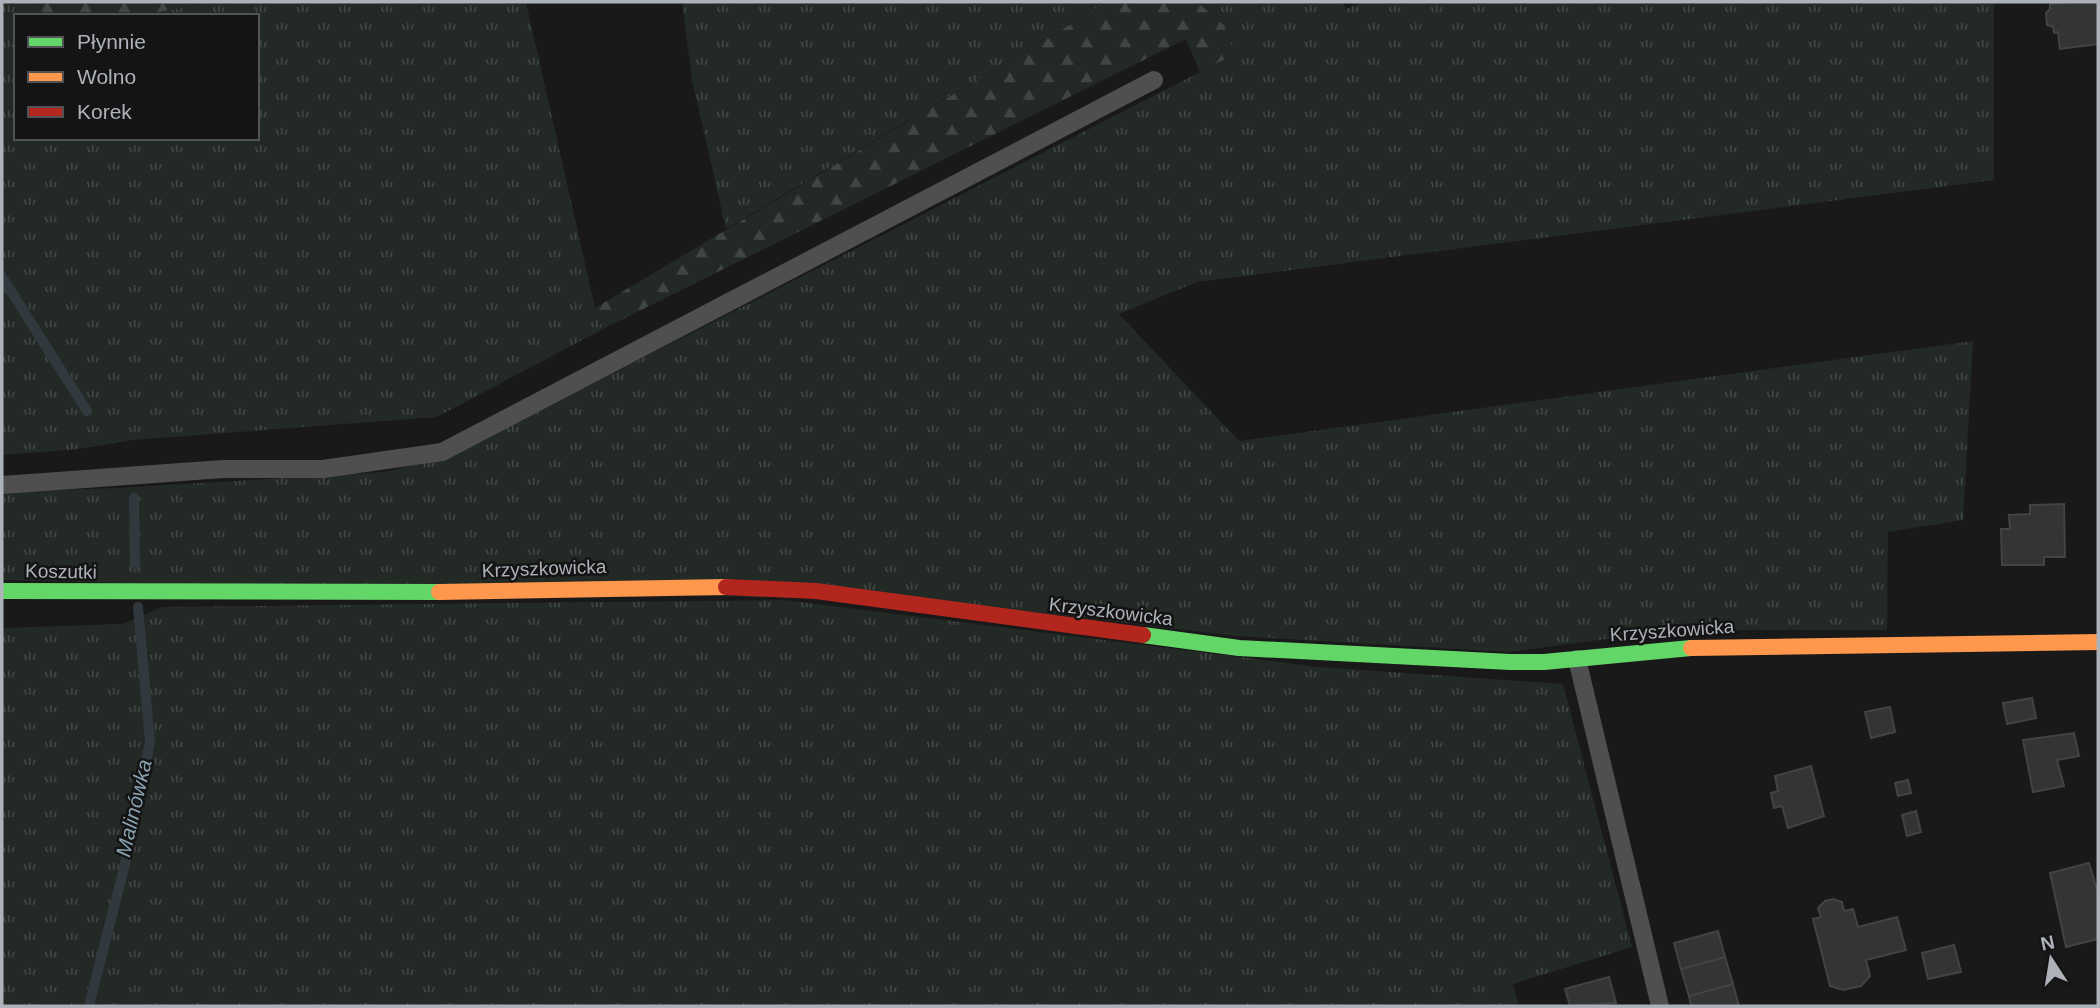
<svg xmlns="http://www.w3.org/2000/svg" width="2100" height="1008" viewBox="0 0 2100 1008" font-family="Helvetica,sans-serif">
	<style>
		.grass { fill: url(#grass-tufts) }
		.forest { fill: url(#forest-firs) }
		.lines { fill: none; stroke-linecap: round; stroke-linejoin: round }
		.stream { stroke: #32393e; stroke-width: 10 }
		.building { fill: #333435; stroke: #434346; stroke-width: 2 }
		.lane { stroke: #4f4f52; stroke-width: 18 }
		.fast { stroke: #63d668; stroke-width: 16 }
		.slow { stroke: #ff974d; stroke-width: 16 }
		.jam { stroke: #b3261e; stroke-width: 16 }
		.labels { text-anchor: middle; stroke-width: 5; stroke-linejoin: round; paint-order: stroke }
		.street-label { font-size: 19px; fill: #adb1b8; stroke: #141415 }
		.water-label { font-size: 21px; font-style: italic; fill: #88a0af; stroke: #141415 }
	</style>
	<defs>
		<pattern id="grass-tufts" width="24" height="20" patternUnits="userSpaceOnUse" patternTransform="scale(1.75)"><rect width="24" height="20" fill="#232924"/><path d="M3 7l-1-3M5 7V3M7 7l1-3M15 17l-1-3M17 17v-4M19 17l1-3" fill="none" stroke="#404642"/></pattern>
		<pattern id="forest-firs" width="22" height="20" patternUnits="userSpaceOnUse" patternTransform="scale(1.75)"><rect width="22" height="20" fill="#232924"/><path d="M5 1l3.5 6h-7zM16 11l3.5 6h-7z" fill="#404642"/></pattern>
	</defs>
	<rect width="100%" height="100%" fill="#19191a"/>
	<!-- grass -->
	<path class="grass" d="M2,2H38L41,16H16V138H257V16H140L209,2H526L595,308L603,329L437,417L133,440L79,449L2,455Z
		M682,2H1108L726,229L692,80Z
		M1197,2H1343L1346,9L1363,2H2001L1994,4V180L1197,282L1119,314L1239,441L1973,341L1963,520L1888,532L1887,630H1674L1509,652L1237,636L940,601L2,580V492L116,488L384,472L450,457L1235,54L1224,25Z
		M784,600L1319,667L1563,684L1632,947L1513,984L1519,1006H2V628L123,624L162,607Z"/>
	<!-- forest -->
	<path class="forest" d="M38,2H209L140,16H41Z
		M1108,2H1197L1224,25L1235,54L1200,72L1186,39L603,329L595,308Z"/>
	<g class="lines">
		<!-- stream -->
		<path class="stream" d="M2,277L87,411
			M134,498L135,565
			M89,1006L124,868L150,742L138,607"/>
	</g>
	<!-- building -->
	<path class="building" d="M2069,2H2098V44L2060,49L2058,32L2054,33L2053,27L2047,25L2046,13L2050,9V4Z
		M2064,504L2065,557H2044V565H2002L2001,529H2010L2009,515L2030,514V505Z
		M2032,698L2036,718L2007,724L2003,703Z
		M1890,707L1895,732L1871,738L1865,712Z
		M2074,733L2079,756L2057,760L2064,786L2033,792L2023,740Z
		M1811,766L1824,816L1788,828L1782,806L1774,808L1771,793L1778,791L1775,776Z
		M1908,780L1911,793L1898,796L1895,783Z
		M1916,811L1921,832L1907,836L1902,815Z
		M2089,863L2098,893V939L2066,947L2050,873Z
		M1833,899L1842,902L1844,911L1853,909L1858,927L1897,917L1906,950L1866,960L1870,976L1861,986L1843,990L1830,986L1813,919L1821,917L1818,908L1825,901Z
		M1718,931L1725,957L1681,969L1674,943Z
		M1954,945L1961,972L1928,979L1922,953Z
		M1725,957L1733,984L1689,996L1681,969Z
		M1609,977L1616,1003L1570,1006L1565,989Z
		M1733,984L1739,1006H1691L1689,996Z"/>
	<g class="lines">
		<!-- lane -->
		<path class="lane" d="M2,485L223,469H323L442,452L1154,80
			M1577,659L1660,1006"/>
		<!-- fast -->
		<path class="fast" d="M2,591L439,592
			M1143,635L1239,648L1510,662H1544L1691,648"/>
		<!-- slow -->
		<path class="slow" d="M439,592L726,587
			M1691,648L2098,642"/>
		<!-- jam -->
		<path class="jam" d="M726,587L816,591L1143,635"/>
	</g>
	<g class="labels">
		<!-- street labels -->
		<g class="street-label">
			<text transform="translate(544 568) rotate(-2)" y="7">Krzyszkowicka</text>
			<text transform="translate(61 571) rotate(1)" y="7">Koszutki</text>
			<text transform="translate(1111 611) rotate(7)" y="7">Krzyszkowicka</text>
			<text transform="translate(1672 630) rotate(-4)" y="7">Krzyszkowicka</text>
		</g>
		<!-- water labels -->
		<g class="water-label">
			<text transform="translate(134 808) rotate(-77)" y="7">Malinówka</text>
		</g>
	</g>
	<!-- border -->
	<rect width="2100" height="1008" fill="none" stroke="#adb1b8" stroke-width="7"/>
	<!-- legend -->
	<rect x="14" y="14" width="245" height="126" fill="#141415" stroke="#515356" stroke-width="2"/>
	<rect x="28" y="37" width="35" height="10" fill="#63d668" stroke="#515356" stroke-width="2"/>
	<text x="77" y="49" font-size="21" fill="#adb1b8">Płynnie</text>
	<rect x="28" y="72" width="35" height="10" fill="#ff974d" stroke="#515356" stroke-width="2"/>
	<text x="77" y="84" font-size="21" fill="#adb1b8">Wolno</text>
	<rect x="28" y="107" width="35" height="10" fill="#b3261e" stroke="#515356" stroke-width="2"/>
	<text x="77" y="119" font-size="21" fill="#adb1b8">Korek</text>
	<!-- north arrow -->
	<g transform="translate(2051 959) rotate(348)" stroke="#141415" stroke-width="5" paint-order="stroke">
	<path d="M0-5L12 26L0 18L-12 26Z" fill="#adb1b8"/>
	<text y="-10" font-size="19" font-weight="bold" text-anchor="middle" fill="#adb1b8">N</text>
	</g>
</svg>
